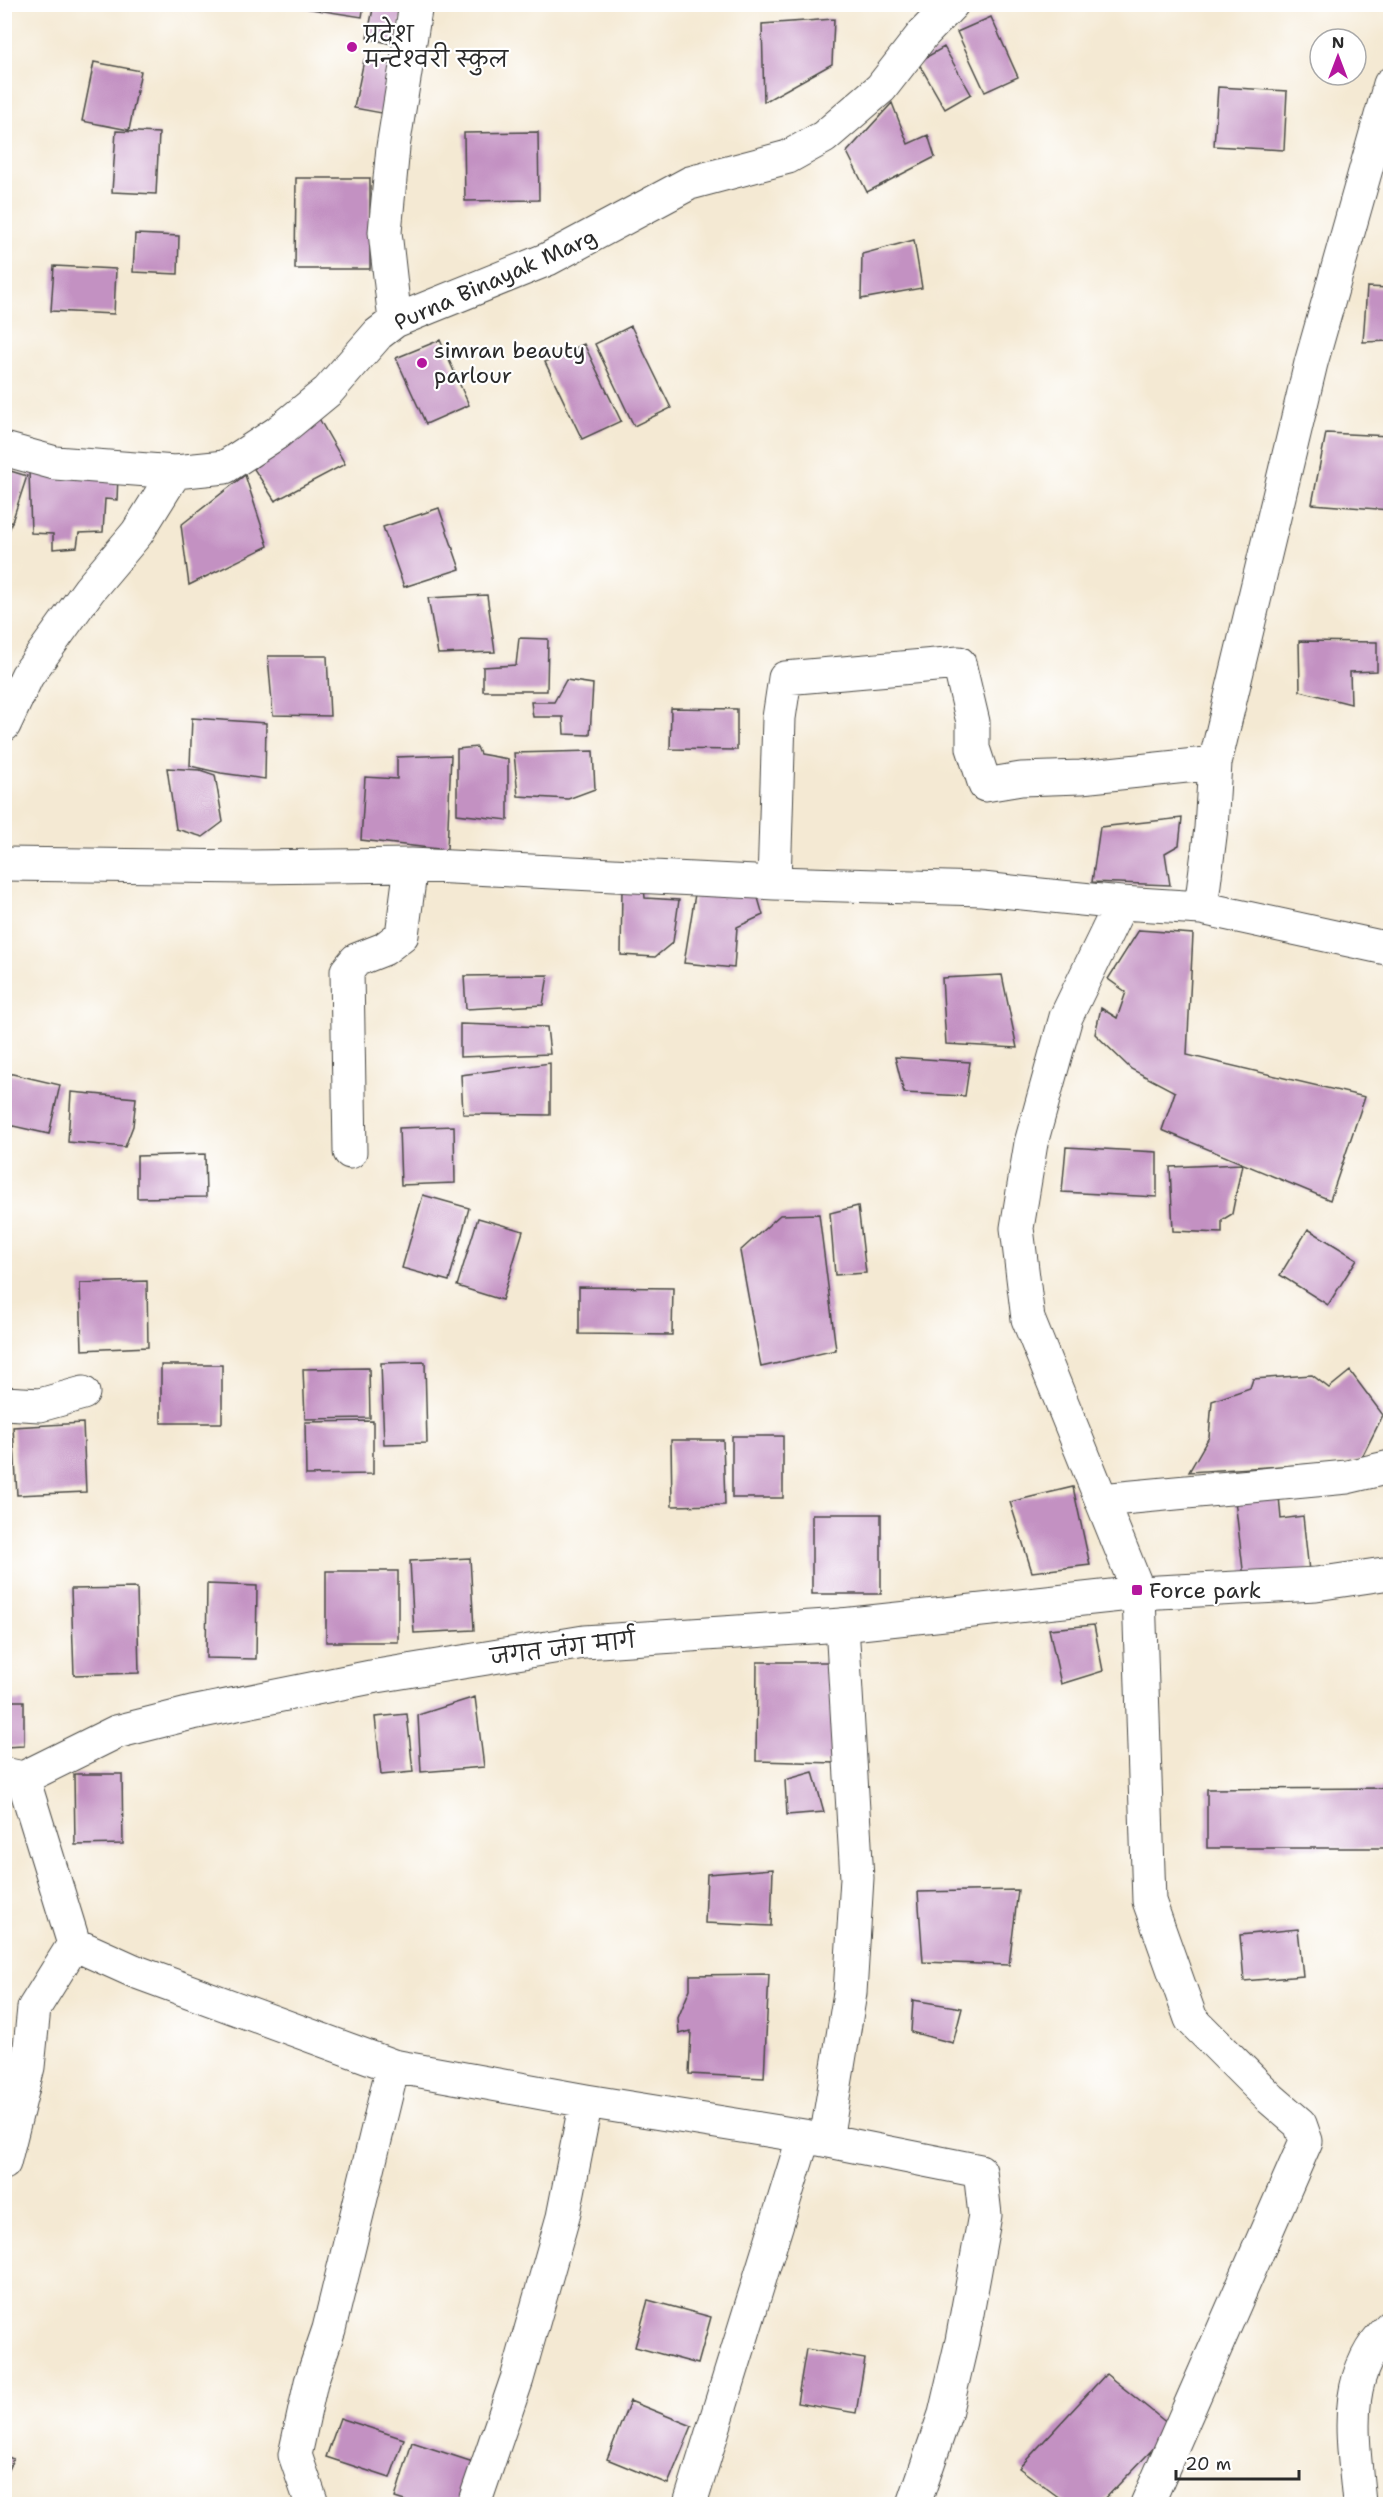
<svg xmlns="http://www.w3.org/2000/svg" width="1395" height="2509" viewBox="0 0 1395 2509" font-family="'Shantell Sans','Playpen Sans Deva',sans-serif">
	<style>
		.building { fill: #c391c2 }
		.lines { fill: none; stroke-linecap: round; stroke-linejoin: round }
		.minor-casing { stroke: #494844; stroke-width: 35 }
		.tertiary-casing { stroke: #494844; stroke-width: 35 }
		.minor { stroke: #fff; stroke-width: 33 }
		.tertiary { stroke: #fff; stroke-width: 33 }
		.poi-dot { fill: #b5179e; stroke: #fff; stroke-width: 2 }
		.labels { text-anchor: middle; stroke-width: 4.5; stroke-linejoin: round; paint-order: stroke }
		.poi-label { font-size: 22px; fill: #2b2b2b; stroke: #fff; text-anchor: start }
		.street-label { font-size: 22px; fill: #2b2b2b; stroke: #fff }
	</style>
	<rect width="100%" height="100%" fill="#fff"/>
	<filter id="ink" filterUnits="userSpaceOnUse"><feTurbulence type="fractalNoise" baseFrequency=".0167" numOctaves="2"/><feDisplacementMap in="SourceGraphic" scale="12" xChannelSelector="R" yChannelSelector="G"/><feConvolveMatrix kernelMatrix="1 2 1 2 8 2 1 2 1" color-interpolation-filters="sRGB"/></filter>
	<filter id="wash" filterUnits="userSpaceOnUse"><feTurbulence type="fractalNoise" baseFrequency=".008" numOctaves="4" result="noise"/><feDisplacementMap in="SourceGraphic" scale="24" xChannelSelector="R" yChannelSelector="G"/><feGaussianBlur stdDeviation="1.35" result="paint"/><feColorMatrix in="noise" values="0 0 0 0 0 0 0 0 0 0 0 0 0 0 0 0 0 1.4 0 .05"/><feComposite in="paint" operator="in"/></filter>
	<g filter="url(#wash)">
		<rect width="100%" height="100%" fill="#f4e9d3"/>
		<g id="blocks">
			<!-- building -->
			<path class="building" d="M279,4H364L362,17Z
				M374,4H404L396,45L367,38Z
				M991,17L1018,77L985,92L957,32Z
				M834,19L832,64L764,102L762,24Z
				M944,47L971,94L945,109L918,62Z
				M364,60L396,65L387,114L354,108Z
				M94,62L141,71L129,130L82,121Z
				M1218,87L1287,91L1284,150L1214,146Z
				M892,103L908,144L928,135L935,157L867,192L847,152Z
				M116,131L159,133L156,194L112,192Z
				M538,132L539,200L465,201L464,133Z
				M296,178H370V269H295Z
				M135,234L179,236L178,274L133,272Z
				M914,240L922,288L861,299L862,254Z
				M54,266L116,269L114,314L51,311Z
				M1367,287L1390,288V341L1363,342Z
				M631,326L671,408L634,426L595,344Z
				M440,340L469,405L426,424L396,358Z
				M584,344L621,421L582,439L545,362Z
				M317,415L345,464L275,501L254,469Z
				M1326,433L1390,436V510L1312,504Z
				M4,469L27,476L7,537L4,536Z
				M29,471L118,475L117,500L105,499L103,532L79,533L77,547L53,549V534L31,533Z
				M245,475L268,546L189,585L181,525Z
				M439,508L460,569L404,587L383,527Z
				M487,595L495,652L438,654L428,598Z
				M519,638L548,639L547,691H483V667L516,665Z
				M1299,641L1377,642V671L1350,672L1351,704L1300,691Z
				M268,656H327L330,716L273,715Z
				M566,680L593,684L590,735L564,734L563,717H533L531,702H554Z
				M671,708L737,709V750L670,749Z
				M192,718L266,723L265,779L221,773L190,766Z
				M477,747L480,754L508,759V820L457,814V749Z
				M593,751L595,789L568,799L518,796L514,753Z
				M451,755L447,850L361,840L365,777L397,779V757Z
				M167,768L200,770L215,775L223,822L203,837L176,829Z
				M1182,818L1179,845L1165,853L1170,885L1092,882L1100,827Z
				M644,887L645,898L679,900L673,942L655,957L621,955L622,889Z
				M756,891L763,915L737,927L734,968L684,963L695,894Z
				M1139,930L1193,934L1187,1055L1365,1097L1330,1200L1162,1130L1175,1092L1131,1069L1095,1034L1101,1008L1117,1018L1126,992L1108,979Z
				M548,975L543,1005L466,1009L464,976Z
				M1002,975L1017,1048L946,1044L942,978Z
				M460,1024L547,1027L550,1054L460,1057Z
				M895,1057L970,1062L965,1096L904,1093Z
				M550,1063V1115L463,1114L461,1075Z
				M4,1072L60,1085L49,1134L4,1124Z
				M71,1092L136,1098L133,1126L125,1147L68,1142Z
				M454,1126L455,1183L401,1185L399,1128Z
				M1066,1147L1157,1152V1197L1062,1192Z
				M205,1154L206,1197L137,1198V1156Z
				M1242,1164L1232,1214L1222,1220V1233L1173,1231L1170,1167Z
				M423,1195L469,1208L449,1281L402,1268Z
				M858,1206L866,1273L835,1275L830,1213Z
				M819,1214L836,1350L761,1367L740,1251L780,1215Z
				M478,1218L523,1231L502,1300L457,1286Z
				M1308,1229L1357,1259L1328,1305L1280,1275Z
				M147,1281L148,1347L82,1350L80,1283Z
				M579,1287L673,1288L672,1335L579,1334Z
				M425,1362L427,1443L384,1444L381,1363Z
				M161,1365H222V1423H161Z
				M369,1368L370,1418L305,1419L303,1369Z
				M1350,1371L1383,1415L1360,1461L1189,1472L1209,1437L1212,1401L1250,1388L1253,1379L1312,1375L1329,1388Z
				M373,1421V1474L306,1475L305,1422Z
				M83,1423L86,1492L17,1495L13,1427Z
				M732,1436H783V1498H732Z
				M671,1440H723L725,1505L672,1506Z
				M1073,1487L1090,1565L1032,1572L1010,1502Z
				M1279,1496L1281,1519L1303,1516L1309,1571L1244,1578L1235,1500Z
				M812,1514H881V1594H812Z
				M470,1558L474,1630L414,1633L410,1561Z
				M326,1571H398V1642H326Z
				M207,1584L257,1586L256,1659L206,1658Z
				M137,1588L139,1673L74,1675L71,1589Z
				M1094,1625L1103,1671L1061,1684L1049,1629Z
				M757,1662H831L837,1763L756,1761Z
				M475,1697L484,1767L421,1772L418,1715Z
				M4,1701H24V1746L4,1747Z
				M407,1714L413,1772L381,1775L375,1717Z
				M813,1772L824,1812L787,1815L785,1780Z
				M74,1774H122L123,1844L75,1845Z
				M1390,1788V1848H1207V1789Z
				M773,1869L771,1926L705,1923L707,1874Z
				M1018,1890L1009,1965L923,1962L918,1892Z
				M1298,1929L1303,1976L1244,1981L1240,1935Z
				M769,1974L764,2078L689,2074L691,2031L679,2034L678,2018L690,1989V1975Z
				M913,2000L962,2008L953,2043L911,2032Z
				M648,2300L711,2317L698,2364L635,2347Z
				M806,2349L865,2359L856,2413L797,2403Z
				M1106,2374L1173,2428L1100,2504H1068L1019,2468Z
				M630,2401L692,2426L668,2484L607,2459Z
				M340,2418L404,2439L390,2478L326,2457Z
				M412,2442L476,2463L462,2504H414L395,2498Z
				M4,2455L13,2459L4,2478Z"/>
		</g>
	</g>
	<g filter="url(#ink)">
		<use href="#blocks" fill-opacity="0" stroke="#494844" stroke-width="1.5"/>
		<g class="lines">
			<!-- minor casing -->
			<g class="minor-casing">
				<path id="minor" d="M395,321L385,232L393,147L416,4
					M4,449L55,463L175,472
					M4,725L27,676L89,590L137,533L175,472L225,467L277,433L328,391L378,334L395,321L548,259L690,183L788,157L824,137L881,88L923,34L952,4
					M4,864L250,867L411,865L774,883L982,889L1121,903
					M774,883L779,718L785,678L959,663L973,722V748L985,785L1021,779L1081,777L1215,763
					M1201,908L1390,949
					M350,1152L347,971L356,960L384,949L402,935L411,865
					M4,1403L40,1405L83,1393
					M1101,1500L1347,1477L1390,1467
					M23,1778L74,1944L134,1971L393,2066L586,2101L804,2136L980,2171L985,2215L962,2341L945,2414L914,2504
					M826,2140L850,1993L857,1878L842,1625
					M4,2163L28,2067L34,2008L74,1944
					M312,2504L295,2455L311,2382L329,2329L393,2066
					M474,2504L517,2379L563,2217L586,2101
					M690,2504L804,2136
					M1147,2504L1306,2141L1300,2124L1271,2099L1191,2019L1149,1901L1139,1593L1028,1319L1017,1228L1031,1143L1066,1017L1121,903L1201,908L1211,828L1215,763L1311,363L1390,84
					M1359,2504C1354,2441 1339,2376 1390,2327"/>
			</g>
			<!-- tertiary casing -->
			<g class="tertiary-casing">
				<path id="tertiary" d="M4,1774L23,1778L116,1732L192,1713L371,1677L584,1642L842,1625L1139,1593L1316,1584L1390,1573"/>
			</g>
			<!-- minor -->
			<use href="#minor" class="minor"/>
			<!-- tertiary -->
			<use href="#tertiary" class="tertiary"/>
		</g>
	</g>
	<!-- markers -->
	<g class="poi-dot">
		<circle cx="352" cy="47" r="6"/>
		<circle cx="422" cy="363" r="6"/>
		<rect x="1131" y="1584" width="12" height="12" rx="3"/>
	</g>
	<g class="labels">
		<!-- poi labels -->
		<g class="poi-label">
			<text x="364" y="42">प्रदेश<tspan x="364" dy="25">मन्टेश्वरी स्कुल</tspan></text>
			<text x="434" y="358">simran beauty<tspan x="434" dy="25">parlour</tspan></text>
			<text x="1149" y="1598">Force park</text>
		</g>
		<!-- street labels -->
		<g class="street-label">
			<text transform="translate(495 279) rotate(-24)" y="8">Purna Binayak Marg</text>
			<text transform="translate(563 1648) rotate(-7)" y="8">जगत जंग मार्ग</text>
		</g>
	</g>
	<!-- margin -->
	<rect width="1395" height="2509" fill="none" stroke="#fff" stroke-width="24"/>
	<!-- north arrow -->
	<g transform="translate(1338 57)"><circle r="28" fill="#ffffff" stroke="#aaaaaa" stroke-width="1.5"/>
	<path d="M0-4.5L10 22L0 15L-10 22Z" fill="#b5179e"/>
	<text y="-9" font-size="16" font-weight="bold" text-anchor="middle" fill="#2b2b2b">N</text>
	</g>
	<!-- scale -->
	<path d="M1176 2470v9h123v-9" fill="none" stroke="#2b2b2b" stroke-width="3"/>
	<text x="1185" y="2470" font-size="18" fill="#2b2b2b" stroke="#ffffff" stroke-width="4.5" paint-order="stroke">20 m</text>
</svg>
